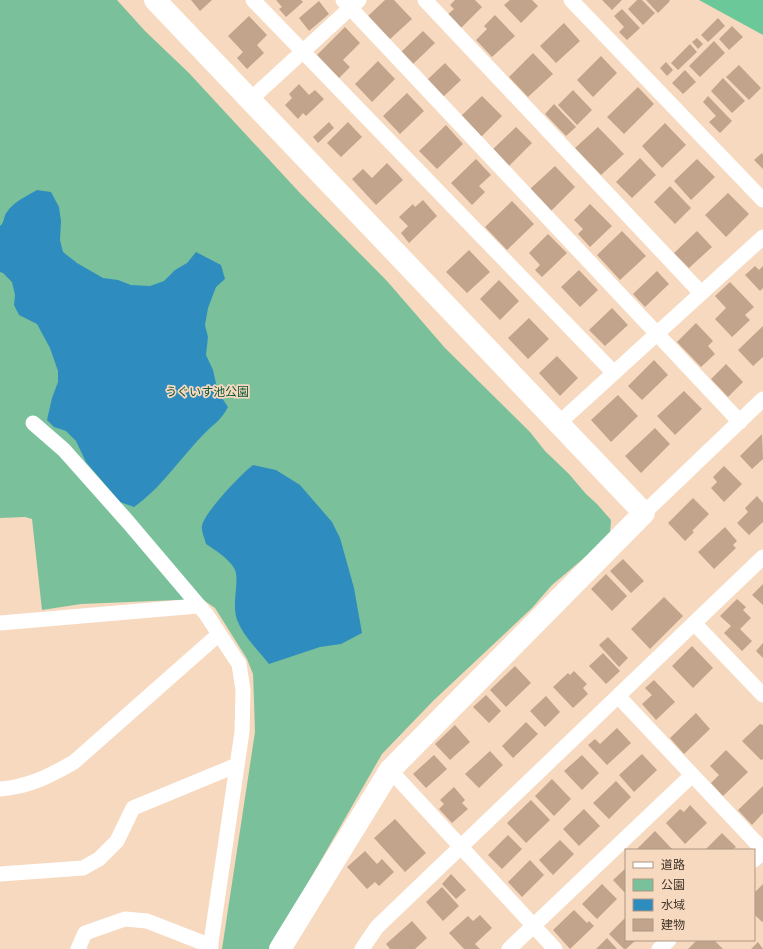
<svg xmlns="http://www.w3.org/2000/svg" width="763" height="949" viewBox="0 0 763 949" font-family="Ubuntu,'Noto Sans JP',sans-serif">
	<style>
		.green { fill: #7ac19b }
		.forest { fill: #6bc899 }
		.water { fill: #2f8cbe }
		.building { fill: #c1a48b }
		.lines { fill: none; stroke-linecap: round; stroke-linejoin: round }
		.street { stroke: #fff; stroke-width: 15 }
		.secondary { stroke: #fff; stroke-width: 22 }
		.labels { text-anchor: middle; stroke-width: 3.5; stroke-linejoin: round; paint-order: stroke }
		.park-label { font-size: 12px; fill: #095537; stroke: #f7d9bf }
	</style>
	<rect width="100%" height="100%" fill="#f7d9bf"/>
	<!-- green -->
	<path class="green" d="M0,0H117L145,31L189,73L299,192L387,281L445,348L530,432L545,451L569,474L586,494L597,504L611,520L610,534L596,548L552,585L532,608L433,701L382,754L270,949H222L255,732L254,701L253,674L247,659L215,608L202,599L81,604L42,610L32,519L25,517L0,518Z"/>
	<!-- forest -->
	<path class="forest" d="M699,0H763V35Z"/>
	<!-- water -->
	<path class="water" d="M37,190L51,192L59,207L61,221L60,240L63,252L77,263L103,278L118,280L131,285L150,286L164,281L175,270L187,263L196,252L221,265L225,279L216,287L208,308L205,325L208,337L206,355L213,370L218,392L228,407C222,420 211,426 202,436C179,460 160,489 134,507L120,502L86,462L76,441L66,431L54,427L47,420L52,398L58,382V371L50,348L37,324L19,315L14,305L15,295L12,282L3,273L0,272V226C5,222 3,217 7,212C13,202 27,196 37,190Z
		M253,465L276,470L300,485L332,522L340,538L354,588L362,633L341,644L320,647L269,664C259,651 244,637 238,622C230,605 241,579 234,568C228,558 215,550 206,544C205,539 201,531 202,526C203,514 243,472 253,465Z"/>
	<!-- building -->
	<path class="building" d="M191,0H212L200,11Z
		M276,0H301L303,2L286,17L279,9L282,7Z
		M385,0H394L412,19L389,40L367,17Z
		M455,0H475L482,7L460,29L447,15L454,9L450,5Z
		M510,0H532L538,6L521,23L504,5Z
		M602,0H622L612,10Z
		M637,0H642L655,13L643,25L628,9Z
		M646,0H669L670,1L658,13Z
		M319,1L329,14L309,31L299,18Z
		M622,9L640,28L627,40L619,32L624,27L614,16Z
		M495,15L515,36L492,57L476,40L487,29L484,26Z
		M249,16L267,35L257,45L264,53L247,69L237,58L243,52L228,36Z
		M718,18L725,26L708,42L701,35Z
		M564,23L580,41L556,63L540,46Z
		M732,26L743,37L729,50L719,39Z
		M345,27L360,43L343,60L350,67L339,78L317,55Z
		M423,31L435,43L411,66L400,53Z
		M697,38L703,44L698,49L692,42Z
		M714,41L725,53L700,77L689,66Z
		M690,44L697,52L678,70L671,63Z
		M533,53L553,74L528,97L509,77Z
		M601,56L617,73L593,97L577,80Z
		M378,61L395,79L372,102L355,84Z
		M666,62L673,70L667,76L660,68Z
		M445,63L461,80L443,97L427,80Z
		M739,65L761,88L749,100L726,77Z
		M685,70L696,82L683,94L672,83Z
		M723,78L745,101L732,113L711,91Z
		M299,84L309,95L315,90L324,99L306,116L303,113L298,119L285,105L292,98L289,94Z
		M638,87L654,104L624,134L607,117Z
		M573,90L592,110L577,125L558,105Z
		M407,93L424,111L400,134L383,116Z
		M482,96L502,116L481,137L461,116Z
		M708,96L732,121L720,133L709,122L716,116L703,102Z
		M554,104L576,127L566,136L545,114Z
		M329,122L334,128L318,143L313,137Z
		M348,122L362,137L341,157L327,143Z
		M665,123L686,145L662,168L642,146Z
		M446,125L463,144L437,169L419,151Z
		M516,127L532,143L509,166L493,149Z
		M598,127L624,154L601,175L575,148Z
		M762,153L763,155V169L754,160Z
		M640,158L656,175L632,198L616,182Z
		M476,159L491,175L479,186L485,192L472,205L451,183Z
		M697,159L715,177L691,200L674,181Z
		M387,163L403,180L376,205L352,179L363,169L372,178Z
		M555,166L575,187L551,211L530,189Z
		M670,186L691,208L675,224L654,202Z
		M728,193L749,214L726,237L705,215Z
		M423,200L437,216L409,243L401,233L408,226L399,217L413,204L415,207Z
		M512,201L534,224L507,250L485,227Z
		M590,204L612,226L590,247L578,234L583,229L574,220Z
		M622,231L646,256L620,280L597,255Z
		M697,231L712,247L689,268L674,253Z
		M548,234L567,253L542,277L535,270L540,265L529,253Z
		M469,250L490,272L467,293L446,272Z
		M755,266L759,270L763,266V288L760,291L745,275Z
		M579,270L598,290L580,307L561,287Z
		M657,271L669,284L645,307L633,294Z
		M499,280L519,301L500,320L480,299Z
		M730,282L754,307L745,315L750,320L732,337L715,319L726,308L715,296Z
		M612,308L628,325L605,346L589,330Z
		M529,318L549,339L528,359L508,338Z
		M696,323L713,341L708,346L715,354L701,367L677,342Z
		M763,326V357L753,366L738,350Z
		M557,356L578,378L560,396L539,373Z
		M654,360L668,375L642,400L628,386Z
		M726,364L743,382L728,397L711,379Z
		M684,391L702,409L675,435L657,416Z
		M618,395L638,416L611,442L591,420Z
		M655,428L670,444L641,473L625,456Z
		M762,434L763,459L752,469L740,456Z
		M724,466L742,484L724,502L711,488L717,482L713,477Z
		M757,496L763,503V522L749,535L737,523L748,512L745,508Z
		M693,498L709,514L692,531L694,532L685,541L668,523Z
		M725,527L737,541L733,545L736,548L714,569L698,552Z
		M623,559L644,581L631,593L610,571Z
		M606,574L627,596L612,611L591,589Z
		M763,584V605L752,595Z
		M664,597L683,616L650,649L631,629Z
		M737,599L746,607L743,610L751,618L740,629L752,641L742,651L724,633L731,626L720,616Z
		M608,637L628,658L619,667L599,645Z
		M763,643V658L756,651Z
		M692,646L713,668L693,688L672,666Z
		M603,653L620,671L606,684L589,666Z
		M515,666L531,683L506,707L490,690Z
		M574,671L587,684L583,688L588,694L573,708L553,687L568,673L570,675Z
		M654,680L675,702L656,720L642,704L652,695L645,688Z
		M486,695L501,711L489,723L473,707Z
		M546,696L560,712L545,727L530,711Z
		M696,713L710,729L684,754L670,738Z
		M526,722L538,734L513,758L502,746Z
		M760,724L763,725V759L761,760L742,741Z
		M455,725L470,742L450,760L435,744Z
		M617,728L631,743L607,765L588,745L595,739L600,744Z
		M726,750L748,772L723,796L711,783L719,775L710,766Z
		M490,751L503,765L479,788L465,774Z
		M642,754L657,770L634,792L619,775Z
		M434,755L447,769L426,788L413,774Z
		M582,755L599,773L582,790L564,771Z
		M552,779L571,799L554,816L535,796Z
		M616,781L631,797L609,819L593,803Z
		M763,786V813L752,825L738,810Z
		M454,787L465,800L462,803L468,809L452,823L439,809L444,804L440,800Z
		M531,800L550,820L526,843L507,823Z
		M690,805L707,823L685,844L666,823L680,809L684,812Z
		M584,809L600,826L579,846L563,829Z
		M395,819L426,853L405,872L374,838Z
		M655,831L672,849L636,850Z
		M722,833L736,847L732,850H705Z
		M508,835L522,849L502,869L488,855Z
		M560,840L574,854L553,875L539,860Z
		M365,851L377,864L382,859L394,872L379,886L375,882L367,889L347,867Z
		M530,860L544,875L522,897L508,882Z
		M626,868V894L613,880Z
		M451,874L466,890L456,899L442,884Z
		M602,884L617,899L597,919L582,904Z
		M763,884V921L762,922L754,914V893Z
		M442,887L459,906L443,921L426,902Z
		M574,910L587,923L589,921L594,926L570,949L553,930Z
		M480,915L492,928L475,944L480,949H464L449,933L468,916L473,921Z
		M626,917V940H636L626,949H624L609,934Z
		M412,921L427,938L415,949H390L386,944Z
		M607,938L617,949H596Z
		M697,940H714L723,949H688Z
		M758,942L763,949H751Z"/>
	<g class="lines">
		<!-- street -->
		<path class="street" d="M253,0L614,373
			M343,0L740,422
			M425,0L701,293
			M571,0L763,200
			M251,99L359,0
			M33,423L64,450L128,522L206,614L239,664L243,690L242,732L210,949
			M559,423L763,237
			M644,513L763,399
			M0,623L198,606
			M694,623L763,695
			M618,696L763,850
			M390,770L555,949
			M0,789C28,787 50,776 74,762L219,634
			M754,860L763,852
			M0,874L83,868L99,859L117,841L133,808L237,765
			M78,949L85,933L125,919L147,921L211,946
			M362,949L377,927L763,557
			M509,949L692,775
			M659,949L669,940"/>
		<!-- secondary -->
		<path class="secondary" d="M155,0L644,513L390,770L280,949"/>
	</g>
	<g class="labels">
		<!-- park labels -->
		<g class="park-label">
			<text x="207" y="396">うぐいす池公園</text>
		</g>
	</g>
	<!-- legend -->
	<rect x="625" y="849" width="130" height="92" fill="#f7d9bf" stroke="#ad9783"/>
	<rect x="633" y="862" width="20" height="6" fill="#ffffff" stroke="#ad9783"/>
	<text x="661" y="869" font-size="12" fill="#3f3329">道路</text>
	<rect x="633" y="879" width="20" height="12" fill="#7ac19b" stroke="#ad9783"/>
	<text x="661" y="889" font-size="12" fill="#3f3329">公園</text>
	<rect x="633" y="899" width="20" height="12" fill="#2f8cbe" stroke="#ad9783"/>
	<text x="661" y="909" font-size="12" fill="#3f3329">水域</text>
	<rect x="633" y="919" width="20" height="12" fill="#c1a48b" stroke="#ad9783"/>
	<text x="661" y="929" font-size="12" fill="#3f3329">建物</text>
</svg>
